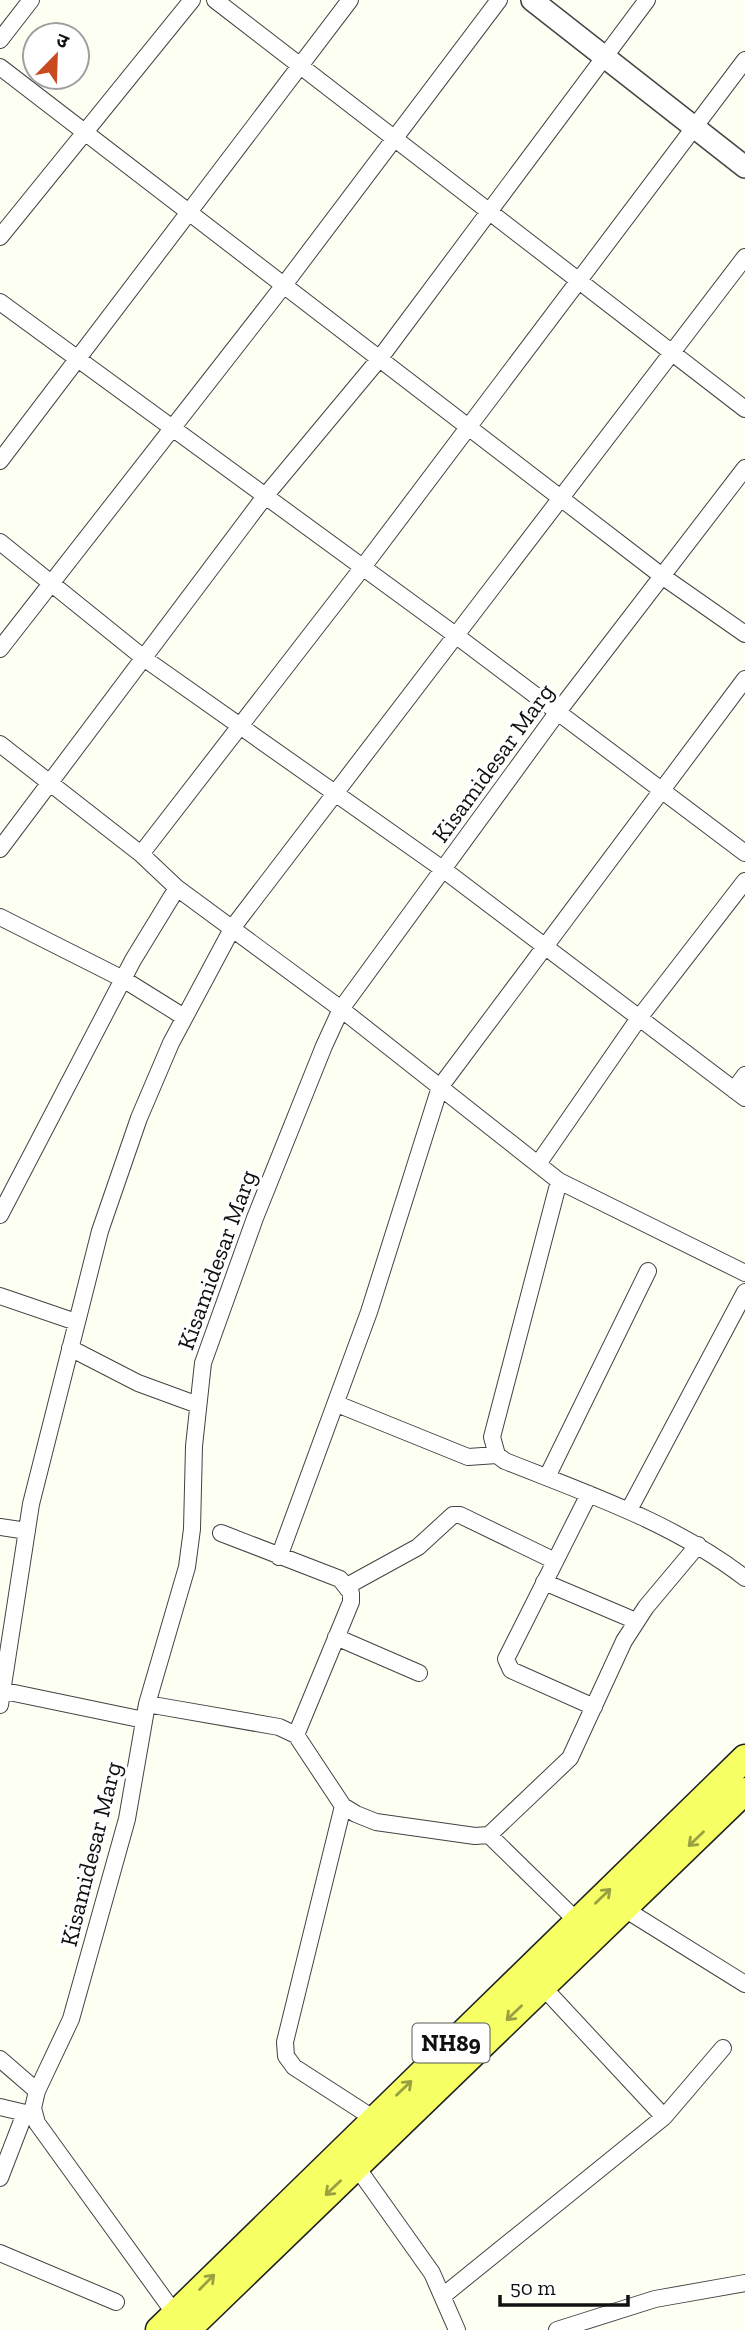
<svg xmlns="http://www.w3.org/2000/svg" width="745" height="2330" viewBox="0 0 745 2330" font-family="'Zilla Slab','Noto Sans Devanagari',serif">
	<style>
		.lines { fill: none; stroke-linecap: round; stroke-linejoin: round }
		.minor-casing { stroke: #434343; stroke-width: 18 }
		.tertiary-casing { stroke: #434343; stroke-width: 24 }
		.primary-casing { stroke: #212121; stroke-width: 29 }
		.minor { stroke: #fff; stroke-width: 16 }
		.tertiary { stroke: #fff; stroke-width: 21 }
		.primary { stroke: #f6ff63; stroke-width: 26 }
		.oneway { stroke: #9a9f42 }
		.labels { text-anchor: middle; stroke-width: 7; stroke-linejoin: round; paint-order: stroke }
		.shield { fill: #fff; stroke: #585858; stroke-width: 2 }
		.shield-label { font-size: 23px; font-weight: bold; fill: #101010 }
		.street-label { font-size: 24px; fill: #101010; stroke: #fff }
	</style>
	<rect width="100%" height="100%" fill="#fefff3"/>
	<g class="lines">
		<!-- minor casing -->
		<g class="minor-casing">
			<path id="minor" d="M215,0L745,409
				M0,40L31,0
				M0,67L662,576L745,634
				M0,237L192,0
				M0,302L454,634L745,853
				M0,461L350,0
				M0,542L145,659L444,870L745,1098
				M0,649L284,285L499,0
				M0,744L141,854L177,888L341,1009L559,1181L745,1273
				M0,849L266,495L380,358L647,0
				M141,854L363,567L745,60
				M0,917L123,979L184,1017
				M734,1090L745,1075
				M538,1164L639,1018L745,881
				M559,1181L492,1437L497,1455L505,1461C588,1494 674,1523 745,1578
				M0,1215L133,960L177,888
				M0,1296L76,1322
				M70,1348L138,1383L198,1405
				M337,1404L468,1457L497,1455
				M547,1477L648,1271
				M589,1494L506,1659L511,1670L594,1707
				M629,1510L745,1292
				M0,1527L27,1531
				M221,1533L340,1579L351,1593V1602L296,1735
				M279,1557L369,1312L440,1087L745,679
				M544,1582L636,1621
				M347,1586L418,1547L453,1515H460L555,1561
				M336,1637L419,1673
				M0,1690L144,1720
				M147,1704L279,1727L296,1735L343,1806L356,1814L376,1822L475,1836L489,1835L570,1758L624,1641L646,1607L698,1545
				M0,1705L31,1504L100,1231L139,1118L171,1043L233,927L745,257
				M343,1806L285,2042L286,2056L294,2067L373,2118
				M489,1835L577,1921
				M623,1908L745,1984
				M542,1986L664,2117
				M0,2059L37,2091
				M0,2107L34,2115
				M356,2166L432,2273L457,2330
				M0,2178L25,2113
				M0,2253L116,2302
				M444,2295L664,2117L723,2048
				M175,2314L37,2123L33,2108L37,2091L71,2019L127,1819L147,1704L187,1567L192,1529L194,1446L203,1363L255,1218L324,1046L341,1009L557,713L745,468
				M557,2330L655,2299L745,2283"/>
		</g>
		<!-- tertiary casing -->
		<g class="tertiary-casing">
			<path id="tertiary" d="M532,0L745,167"/>
		</g>
		<!-- primary casing -->
		<g class="primary-casing">
			<path id="primary" d="M159,2330L745,1758
				M187,2330L745,1791"/>
		</g>
		<!-- minor -->
		<use href="#minor" class="minor"/>
		<!-- tertiary -->
		<use href="#tertiary" class="tertiary"/>
		<!-- primary -->
		<use href="#primary" class="primary"/>
	</g>
	<!-- one-way arrows -->
	<defs><path id="oneway-shaft" d="M-6 0H5M1.5-3L5.5 0L1.5 3" fill="none" stroke-width="1.6" stroke-linecap="round" stroke-linejoin="round" transform="scale(1.75)"/></defs>
	<g class="oneway">
		<use href="#oneway-shaft" transform="translate(696 1839) rotate(136)"/>
		<use href="#oneway-shaft" transform="translate(603 1896) rotate(-44)"/>
		<use href="#oneway-shaft" transform="translate(514 2013) rotate(136)"/>
		<use href="#oneway-shaft" transform="translate(404 2088) rotate(-44)"/>
		<use href="#oneway-shaft" transform="translate(333 2188) rotate(136)"/>
		<use href="#oneway-shaft" transform="translate(207 2282) rotate(-45)"/>
	</g>
	<g class="labels">
		<!-- shield labels -->
		<rect class="shield" x="412.5" y="2023.5" width="77" height="39" rx="5"/>
		<g class="shield-label">
			<text x="451" y="2051">NH89</text>
		</g>
		<!-- street labels -->
		<g class="street-label">
			<text transform="translate(493 763) rotate(-54)" y="8">Kisamidesar Marg</text>
			<text transform="translate(217 1260) rotate(-70)" y="8">Kisamidesar Marg</text>
			<text transform="translate(91 1854) rotate(-76)" y="8">Kisamidesar Marg</text>
		</g>
	</g>
	<!-- north arrow -->
	<g transform="translate(56 56) rotate(23)"><circle r="33" fill="#ffffff" stroke="#9f9f9f" stroke-width="2"/>
	<path d="M0-5L12 26L0 18L-12 26Z" fill="#c94a1f"/>
	<text y="-10" font-size="19" font-weight="bold" text-anchor="middle" fill="#101010">उ</text>
	</g>
	<!-- scale -->
	<path d="M500 2295v10h128v-10" fill="none" stroke="#101010" stroke-width="3.5"/>
	<text x="510" y="2295" font-size="21" fill="#101010" stroke="#ffffff" stroke-width="5" paint-order="stroke">50 m</text>
</svg>
